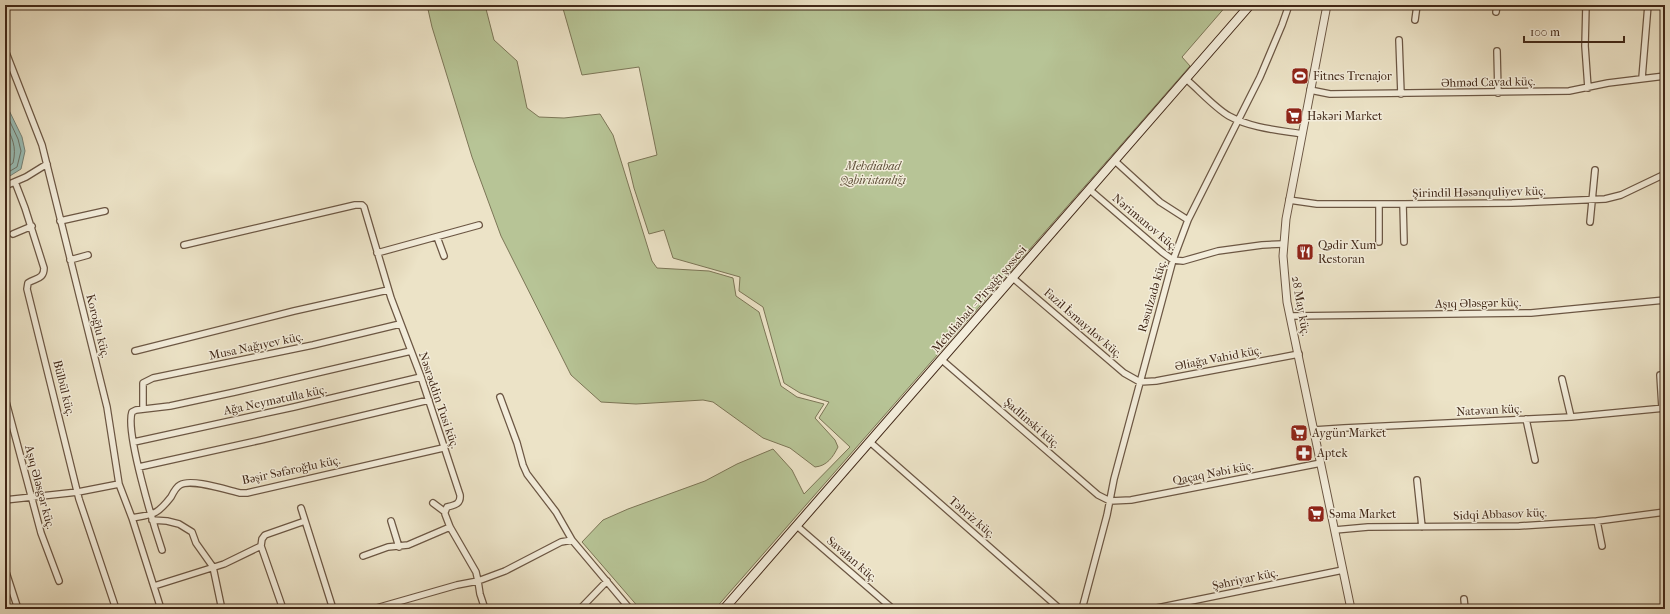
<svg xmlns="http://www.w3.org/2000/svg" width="1670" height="614" viewBox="0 0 1670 614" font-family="'IM FELL French Canon',serif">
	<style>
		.green { fill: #b7c496; stroke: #7c7657 }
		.water { fill: #99beb7; stroke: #768277 }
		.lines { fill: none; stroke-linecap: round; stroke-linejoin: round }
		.shore { stroke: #6d7368; stroke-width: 1 }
		.minor-casing { stroke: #6c5744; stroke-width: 8 }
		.tertiary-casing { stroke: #6c5744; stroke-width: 9 }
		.secondary-casing { stroke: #412818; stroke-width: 10 }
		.minor { stroke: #f3eddb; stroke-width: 5.5 }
		.tertiary { stroke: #f3eddb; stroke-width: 7 }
		.secondary { stroke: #f3eddb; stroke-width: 8 }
		.labels { text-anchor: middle; stroke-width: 3; stroke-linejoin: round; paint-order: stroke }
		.poi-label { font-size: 12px; fill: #412818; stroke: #f3eddb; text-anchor: start }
		.street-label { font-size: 12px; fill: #412818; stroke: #f3eddb }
		.park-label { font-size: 12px; font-style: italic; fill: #5e4f38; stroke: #f3eddb }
	</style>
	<rect width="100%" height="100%" fill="#ece3c7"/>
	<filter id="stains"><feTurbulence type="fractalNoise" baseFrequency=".005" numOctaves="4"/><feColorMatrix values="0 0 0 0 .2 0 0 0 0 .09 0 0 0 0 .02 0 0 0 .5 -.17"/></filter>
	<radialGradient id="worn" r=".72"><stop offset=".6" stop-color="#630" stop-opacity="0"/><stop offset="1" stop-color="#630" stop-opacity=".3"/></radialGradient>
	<!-- green -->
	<path class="green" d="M427,5H485L494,40L517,61L527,108L539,117L564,118L600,114L613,135L652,261L657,268L709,271L733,278L736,296L759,312L781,386L797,397L824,404L815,418L835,440L838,447C833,457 827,466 815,467L790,448L763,438L713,402L703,400L636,404L601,402L571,375L501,236L472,157L432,27Z
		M562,5H1227L1182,57L1190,66L715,609H640L582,542L603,520L628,509L705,481L737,464L773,449L792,470L804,494L850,447L819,418L829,402L800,393L784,383L763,307L739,291L740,277L673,258L664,230L649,234L634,188L628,163L657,155L639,67L582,75Z"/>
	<!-- water -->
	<path class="water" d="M5,102L22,137L25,151L21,169L5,179Z"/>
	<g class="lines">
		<!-- shore -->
		<path class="shore" d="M5,111L18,139L21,151L17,167L5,174
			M5,123C12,138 17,146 13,163L5,169"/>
		<!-- minor casing -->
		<g class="minor-casing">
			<path id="minor" d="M1586,5L1585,46L1588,88
				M1496,12L1497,5
				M1415,20L1417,5
				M1399,40L1401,94
				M5,50L42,145L107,407L119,484L132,518L161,609
				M1497,51L1498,93
				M1642,78L1648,5
				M1186,79C1199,90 1215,108 1229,116C1251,128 1277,130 1302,134
				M1310,90L1330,94L1569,91L1608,83L1665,76
				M1115,161L1160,202L1188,220
				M15,182L25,208L44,268C44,279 36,278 28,283L27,289L79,499L116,609
				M5,186L26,177L47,164
				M1090,190L1162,252L1173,260L1183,261L1218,251L1262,245L1283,244
				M1289,200L1317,204H1403L1512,203L1605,199L1621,195L1665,174
				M1379,204V242
				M1403,204L1404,242
				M60,221L105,211
				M1590,222L1595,170
				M13,234L32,226
				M437,237L444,256
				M184,245L355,205H362L364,207L391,298L421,377L460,495C461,504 455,505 447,507L445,512V514L450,527L476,572L478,581L505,571L561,542L572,540L630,609
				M377,253L479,225
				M70,260L88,255
				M1013,278L1124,373L1140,382L1156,381L1299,354
				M1291,316L1531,313L1665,300
				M135,351L294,311L388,290
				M942,360L1098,495L1110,501L1131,500L1321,463
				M1660,375L1662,408
				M1562,379L1571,417
				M500,397L517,443L523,465L527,474L556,512L572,540
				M5,398L41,533L59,581
				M143,409V383L153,378L313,345L400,324
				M1526,419L1535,460
				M1314,430L1344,428L1571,417L1665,408
				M134,442L294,407L421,377
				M870,442L1060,609
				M139,467L261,440L429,400
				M1417,480L1422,527
				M5,500L78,492L119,484
				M433,503L445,512
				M301,508L333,609
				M132,518C154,514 157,515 171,497C173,493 176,487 180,485C191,478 227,490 240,493H247L443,448
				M152,520L167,521L179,524L192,532L196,543L213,567L221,605L220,609
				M391,521L399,547
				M1597,521L1602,546
				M797,526L893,609
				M1335,530L1368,527L1519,526L1597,521L1665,512
				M261,546L283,609
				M162,550C154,526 125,432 132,412L136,410L170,406L235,392L411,351
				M363,556L388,547L408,545L450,527
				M5,569L18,609
				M154,586L224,564L261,546L262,539L265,535L305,521
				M1464,599L1465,609
				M395,603L397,609
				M373,609L457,585L478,581L480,594L485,609
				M580,609L607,581
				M1082,609L1107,515L1114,479L1173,260L1188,220L1260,77L1282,25L1289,5
				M1152,609L1343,570"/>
		</g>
		<!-- tertiary casing -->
		<g class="tertiary-casing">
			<path id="tertiary" d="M1327,5L1286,219L1283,256L1287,302L1351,609"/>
		</g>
		<!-- secondary casing -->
		<g class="secondary-casing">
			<path id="secondary" d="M724,609L1250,5"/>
		</g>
		<!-- minor -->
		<use href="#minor" class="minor"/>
		<!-- tertiary -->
		<use href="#tertiary" class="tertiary"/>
		<!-- secondary -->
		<use href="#secondary" class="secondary"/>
	</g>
	<!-- icons -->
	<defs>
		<g id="stadium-square" transform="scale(0.9)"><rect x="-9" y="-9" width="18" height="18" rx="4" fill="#8f2418" stroke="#f3eddb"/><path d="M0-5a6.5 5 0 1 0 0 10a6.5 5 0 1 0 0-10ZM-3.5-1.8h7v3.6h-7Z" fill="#fff"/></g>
		<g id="supermarket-square" transform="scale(0.9)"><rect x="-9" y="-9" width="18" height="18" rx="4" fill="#8f2418" stroke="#f3eddb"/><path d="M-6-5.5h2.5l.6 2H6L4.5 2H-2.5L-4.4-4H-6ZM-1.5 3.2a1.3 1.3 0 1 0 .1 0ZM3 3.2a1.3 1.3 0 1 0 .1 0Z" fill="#fff"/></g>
		<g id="restaurant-square" transform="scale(0.9)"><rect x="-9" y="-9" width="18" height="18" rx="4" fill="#8f2418" stroke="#f3eddb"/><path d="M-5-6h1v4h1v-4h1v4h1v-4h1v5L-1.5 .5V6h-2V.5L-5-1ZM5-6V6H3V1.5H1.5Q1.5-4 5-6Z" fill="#fff"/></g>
		<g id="pharmacy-square" transform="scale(0.9)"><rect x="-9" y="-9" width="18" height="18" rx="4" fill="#8f2418" stroke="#f3eddb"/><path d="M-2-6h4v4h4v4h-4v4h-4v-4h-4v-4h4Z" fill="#fff"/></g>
	</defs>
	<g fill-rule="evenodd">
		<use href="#stadium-square" x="1300" y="76"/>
		<use href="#supermarket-square" x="1294" y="116"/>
		<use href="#restaurant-square" x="1305" y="252"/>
		<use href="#supermarket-square" x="1299" y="433"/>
		<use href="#pharmacy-square" x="1304" y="453"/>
		<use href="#supermarket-square" x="1316" y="514"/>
	</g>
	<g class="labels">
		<!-- poi labels -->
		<g class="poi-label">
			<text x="1313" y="80">Fitnes Trenajor</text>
			<text x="1307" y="120">Həkəri Market</text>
			<text x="1318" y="249">Qədir Xum<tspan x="1318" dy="14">Restoran</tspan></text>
			<text x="1312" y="437">Aygün Market</text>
			<text x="1317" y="457">Aptek</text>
			<text x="1329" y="518">Səma Market</text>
		</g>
		<!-- street labels -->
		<g class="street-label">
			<text transform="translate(1488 82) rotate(-1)" y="4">Əhməd Cavad küç.</text>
			<text transform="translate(1479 192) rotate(-1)" y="4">Şirindil Həsənquliyev küç.</text>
			<text transform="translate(1145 222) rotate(40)" y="4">Nərimanov küç.</text>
			<text transform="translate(1152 296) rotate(-74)" y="4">Rəsulzadə küç.</text>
			<text transform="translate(979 299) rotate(-49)" y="4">Mehdiabad - Pirşağı şossesi</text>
			<text transform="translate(1478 303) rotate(-1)" y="4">Aşıq Ələsgər küç.</text>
			<text transform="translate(1301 306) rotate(80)" y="4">28 May küç.</text>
			<text transform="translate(1083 323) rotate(41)" y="4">Fazil İsmayılov küç.</text>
			<text transform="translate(98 326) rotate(76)" y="4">Koroğlu küç.</text>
			<text transform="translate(256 346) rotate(-12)" y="4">Musa Nağıyev küç.</text>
			<text transform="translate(1218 358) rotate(-11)" y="4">Əliağa Vahid küç.</text>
			<text transform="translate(64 388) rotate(76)" y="4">Bülbül küç.</text>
			<text transform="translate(275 400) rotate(-12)" y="4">Ağa Neymətulla küç.</text>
			<text transform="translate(439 400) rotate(71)" y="4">Nəsrəddin Tusi küç.</text>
			<text transform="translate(1489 410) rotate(-3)" y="4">Natəvan küç.</text>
			<text transform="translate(1032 423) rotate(41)" y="4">Şadlinski küç.</text>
			<text transform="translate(291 470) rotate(-12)" y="4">Bəşir Səfəroğlu küç.</text>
			<text transform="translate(1213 473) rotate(-11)" y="4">Qaçaq Nəbi küç.</text>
			<text transform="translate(40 487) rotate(75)" y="4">Aşıq Ələsgər küç.</text>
			<text transform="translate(1500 514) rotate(-2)" y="4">Sidqi Abbasov küç.</text>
			<text transform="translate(972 517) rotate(41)" y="4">Təbriz küç.</text>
			<text transform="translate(852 559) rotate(41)" y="4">Savalan küç.</text>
			<text transform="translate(1245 579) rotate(-12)" y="4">Şəhriyar küç.</text>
		</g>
		<!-- park labels -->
		<g class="park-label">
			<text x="873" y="170">Mehdiabad<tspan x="873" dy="14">Qəbiristanlığı</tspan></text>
		</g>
	</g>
	<!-- margin -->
	<rect width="1670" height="614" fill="none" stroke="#ece3c7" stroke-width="20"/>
	<rect x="6" y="6" width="1658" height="602" fill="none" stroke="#412818" stroke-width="2"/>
	<rect x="10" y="10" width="1650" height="594" fill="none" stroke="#412818"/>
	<!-- scale -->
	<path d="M1524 36v6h100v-6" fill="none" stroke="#412818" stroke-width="2"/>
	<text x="1530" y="36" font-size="12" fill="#412818" stroke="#f3eddb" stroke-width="3" paint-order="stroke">100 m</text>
	<rect width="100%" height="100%" filter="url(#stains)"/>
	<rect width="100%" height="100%" fill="url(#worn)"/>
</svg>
